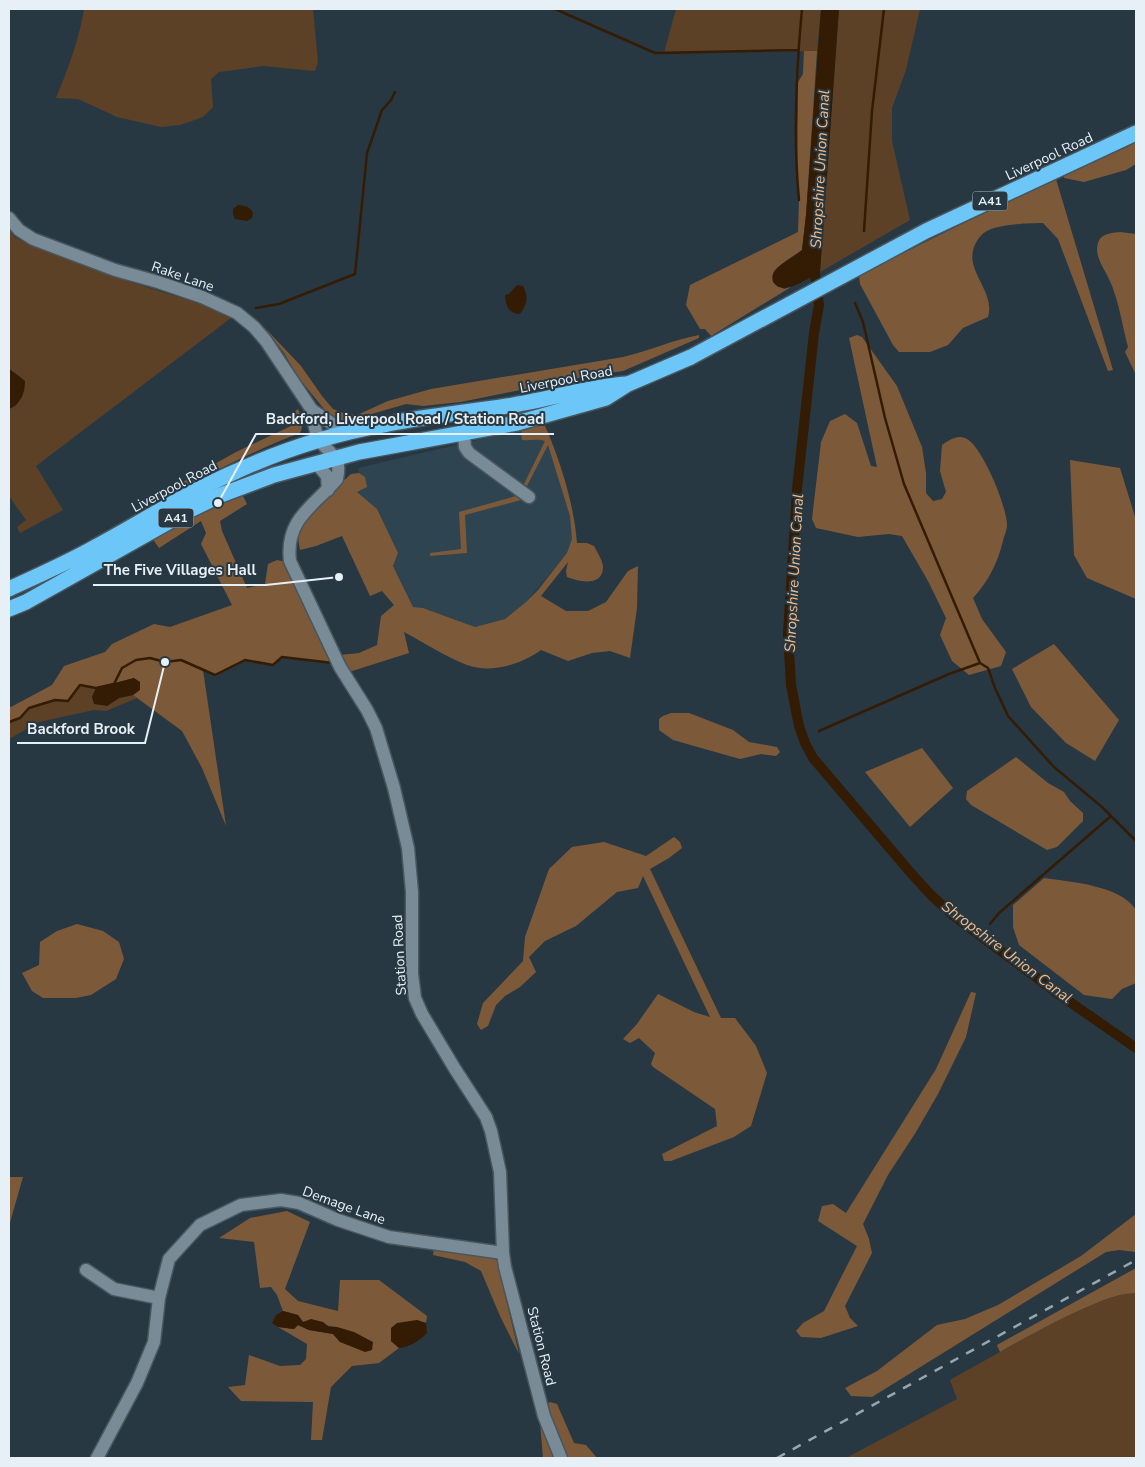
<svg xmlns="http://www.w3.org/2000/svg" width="1145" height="1467" viewBox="0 0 1145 1467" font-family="'Nunito Sans',sans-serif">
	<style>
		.built { fill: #2e4451 }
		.green { fill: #5d4127 }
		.forest { fill: #7c5a39 }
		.water { fill: #331c03 }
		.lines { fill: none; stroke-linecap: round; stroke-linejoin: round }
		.stream { stroke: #331c03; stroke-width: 2.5 }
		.canal { stroke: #331c03; stroke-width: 10 }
		.minor-casing { stroke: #48565e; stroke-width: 15 }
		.highway-casing { stroke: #48565e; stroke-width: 18 }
		.minor { stroke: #798b97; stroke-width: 12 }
		.highway { stroke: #6dc6f8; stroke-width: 15 }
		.rail { stroke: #99a6ad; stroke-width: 2.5; stroke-dasharray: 9 9; stroke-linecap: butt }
		.labels { text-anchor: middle; stroke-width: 4; stroke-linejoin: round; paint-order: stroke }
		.shield { fill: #283842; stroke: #adb9c0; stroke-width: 1 }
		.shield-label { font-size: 12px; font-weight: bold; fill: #e6f0f6 }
		.street-label { font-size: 14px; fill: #e6f0f6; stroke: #283842 }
		.water-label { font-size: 15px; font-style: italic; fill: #f4bb86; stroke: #283842 }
		.leader { fill: none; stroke: #e6f0f6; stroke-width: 2 }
		.callout-dot { fill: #e6f0f6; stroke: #283842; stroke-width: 2 }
		.callout-label { font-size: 15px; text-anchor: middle; font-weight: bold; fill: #e6f0f6; stroke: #283842; stroke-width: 4; stroke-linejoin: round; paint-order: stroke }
	</style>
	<rect width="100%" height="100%" fill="#283842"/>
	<!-- built -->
	<path class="built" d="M541,425L550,441L574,527V546L526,602L505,619L475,627L423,608L413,607L393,566L398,553L357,491L365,477L359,473L358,468Z"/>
	<!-- green -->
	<path class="green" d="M84,9H313L318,62L315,71L263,66L219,72L211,79L213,107L203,117L180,125L161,127L117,117L78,99L56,98C68,69 79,40 84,9Z
		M676,9H821L817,51L664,53Z
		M839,9H920L906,70L892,108V141L910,220L820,272Z
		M9,228L14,237L35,247L127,281L204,305L231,318L36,466L63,510L20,533L17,527L26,520L9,496V409L16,406C26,384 30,383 9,369Z
		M80,685L96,688L92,697L107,706L119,698L133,695L137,698L106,711L94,710L39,722L9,739V722L20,718L29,708L55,700L68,701Z
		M1126,1293H1136V1458H846L957,1399L950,1380L1055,1321L1104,1300Z"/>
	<!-- forest -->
	<path class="forest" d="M804,51H817L806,215L802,250C795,255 775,267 773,274C772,276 773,280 773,282L784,289L791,287L711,336L705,329H700L686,305L690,285L798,232L799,200L797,171L798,82L803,74Z
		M1136,142V164L1126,170L1084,182L1064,178L1063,174Z
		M1056,179L1113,370L1108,371L1058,239L1043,223C1029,223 1002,224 989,230C977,235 970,251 973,263C977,281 994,298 988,317L963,328L948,345L930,352H899L893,345L860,284L859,275L980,215Z
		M1120,232L1136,234V375L1125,352L1128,347C1122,325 1119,300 1109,279C1104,268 1094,256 1098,243C1101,233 1112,233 1120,232Z
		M264,327L301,366L322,396L333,409L346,414L357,415L388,401L431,389L623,357C649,351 672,340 699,335V338L623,371L593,375L461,402L423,406L406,404L351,420H338L328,414L298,377L284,353Z
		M857,335L862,337L897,386L922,447L926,473V493L933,501L942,499L946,492L940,471L942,445C950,440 958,434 967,439C983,448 1007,507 1007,525C1007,530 1004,536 1003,541C998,562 988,582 973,598L982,619L1006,652L1001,666L969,675L952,661L940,635L946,618L928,581L902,536L889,534L858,537L816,528L812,519L821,442L830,421L845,414L857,423L871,466L877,467L849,338Z
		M298,409C302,418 304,424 300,433C247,453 199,481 147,502L236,452L291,426L294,421V412Z
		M541,425L545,426C561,462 574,505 577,543H587L594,546C597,552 602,559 603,566C604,587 579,582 567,577L566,571L568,562L541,596L566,611H588L606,602L628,571L638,566L637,608L630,658L610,651L592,653L568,661L541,650C522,664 491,674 467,665C446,657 425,643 404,632L409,653L349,672L340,655L359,653L377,645L381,616L394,605L382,591L370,596L342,536L316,546L300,550L298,538L305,520L317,505L351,474L359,473L365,477L367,487L357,492L377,509L398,553L393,566L413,607L423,608L475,627L505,619L526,602L538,590L567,553L572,539L570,516L548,445L527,486L524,484L545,441C538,438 530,441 522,440L521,434L522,430Z
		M1070,460L1120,468L1136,520V599L1087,578L1074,555Z
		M243,496L247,504L220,521L222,531L247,588L265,584L268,564L277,560L286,562L333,663L282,657L273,665L245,660L215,675L203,670L226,826L202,768L182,731L133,695L140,689L134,678L96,688L80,685L68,701L55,700L29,708L20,718L9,722V708L52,685L64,666L105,652L112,644L154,624L170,627L232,605L201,544L206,533L201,521L159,548L152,538L224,500Z
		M516,496L521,500L465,515L467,553L430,556V553L461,549L459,512Z
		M1054,644L1119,720L1095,761L1066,743L1031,707L1012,669Z
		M671,713H689L733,730L749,742L777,747L780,752L776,756L761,754L740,759L673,740L659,730V719L663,716Z
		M922,748L953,788L910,827L865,772Z
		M1016,757L1048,783L1064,792L1070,801L1083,813V821L1057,847L1047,850L971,805L966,799L967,791Z
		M674,837L680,842L682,848L669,858L650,869L721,1018H735L756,1046L767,1073L751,1126L734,1137L671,1161H664L662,1154L717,1126L715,1109L653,1067L651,1064L655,1053L639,1038L630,1043L623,1039L637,1024L658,994L694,1012L710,1017L643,876L638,888L617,892L576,926L545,941L529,957L536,972L520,987L505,996L496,1005L488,1026L481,1030L477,1024L483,1003L523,961L525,937L549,869L572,847L604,842L646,856Z
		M1044,878C1071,882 1120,885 1136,910V983L1122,989L1112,999L1084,995L1019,945L1013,927V905Z
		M77,924L103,931L119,942L124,959L116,979L91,995L76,998H43L32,991L22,973L39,965L40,942L57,931Z
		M971,992L976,993L966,1037L938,1094L916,1132L888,1175L863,1224L869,1239L872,1253L845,1306L850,1318L858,1326L821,1338L801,1337L796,1331L803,1323L824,1311L857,1246L818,1221L822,1206L833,1204L846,1213L936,1069Z
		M9,1177H23L9,1226Z
		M287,1211L310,1222L285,1289L298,1301L338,1311L340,1280H379L427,1316L426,1323L417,1320L391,1341L399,1348L379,1363L352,1366L331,1387L322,1440H311L313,1402L241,1401L228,1387L245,1385L249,1355L280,1366L300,1365L306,1359L307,1344L278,1327L294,1329L298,1325L309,1330L333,1334L340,1342L337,1327L303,1322L298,1315L283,1311L277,1295L271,1287L260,1288L254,1242L219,1238L250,1218Z
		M1136,1214V1252L1119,1250L1106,1252L872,1397L851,1396L845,1388L877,1371L937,1325L965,1319L998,1305L1081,1256Z
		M434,1248L496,1257L519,1354L500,1316L481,1271L465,1262L433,1255Z
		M1136,1268V1293C1121,1293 1106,1299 1092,1305C1060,1318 1030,1335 1000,1352L997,1345Z
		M550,1402L557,1404L574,1443L586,1445L597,1458H565L546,1405Z
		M540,1422L556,1458H543Z"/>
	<!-- water -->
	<path class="water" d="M821,9H839L820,272C810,277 783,297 774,283C772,281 772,275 774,272C778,265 795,256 802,250L806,215Z
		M238,205C245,206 250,206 253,213L252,218L247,221L235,219L233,215V209Z
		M517,285L523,286C529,297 527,304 520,314C508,313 506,306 505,295L509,294Z
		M9,369C12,371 22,378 25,381C25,393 21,404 9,409Z
		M134,678L140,682V690L133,695L119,698L107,706L94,704L92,697L96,688Z
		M283,1311L298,1315L303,1322L311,1319L323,1322L329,1327H337L354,1332L373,1342L372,1350L365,1352L340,1342L333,1334L309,1330L298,1325L294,1329L278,1327L272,1323L276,1315Z
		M417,1320L426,1323L427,1333C419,1341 410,1347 399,1348L391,1341V1328L397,1323Z"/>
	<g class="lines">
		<!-- stream -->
		<path class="stream" d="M555,9L655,53L798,50
			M799,200C793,137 796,72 802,9
			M864,231L872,111L884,9
			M855,303L863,322L885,418L904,484L980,663L988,668L995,688L1008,716L1054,767L1102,807L1136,841
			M256,308L279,304L355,274L367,153L382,110L391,100L395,92
			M9,722L20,718L29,708L55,700L68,701L80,685L96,688L114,684L122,668L136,660L150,658L165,662L181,660L215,675L245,660L273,665L282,657L333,663
			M819,731L949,674L980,663
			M990,924L999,913L1111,816"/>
		<!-- canal -->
		<path class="canal" d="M815,262V275L819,305L814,333L797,489L788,634L791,685L799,726L805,743L813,758L910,872L931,895L954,916L1057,993L1136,1048"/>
		<!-- minor casing -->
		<g class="minor-casing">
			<path id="minor" d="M9,218L19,230L33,239L115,270L158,282L202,297L237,313L254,327L266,341L312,410L334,425L349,432
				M312,410C314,419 314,433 320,441C332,457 342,456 337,479C313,507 285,519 290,561L340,667L367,710L376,728L394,788L408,848L412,892V974L415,998L422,1014L455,1069L486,1117L491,1131L500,1172L503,1253L505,1267L544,1416L561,1458
				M462,413L465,447L469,453L529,497
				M316,463L327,476L328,490
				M86,1270L114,1289L159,1298
				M97,1458L137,1383L154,1342L159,1298L169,1259L200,1225L241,1205L281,1200L299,1203L338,1220L389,1237L503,1253"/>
		</g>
		<!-- highway casing -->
		<g class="highway-casing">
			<path id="highway" d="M9,589C39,575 69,562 97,546C143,521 188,492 237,471C285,449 336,433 388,424C427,416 468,412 507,406C547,400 586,387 626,384
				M9,609L26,602L188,511L221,495L274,475L359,452L517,423L606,398L628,384L691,357L926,231L1136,133"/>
		</g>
		<!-- minor -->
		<use href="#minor" class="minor"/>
		<!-- highway -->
		<use href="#highway" class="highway"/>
		<!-- rail -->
		<path class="rail" d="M777,1458L1136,1260"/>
	</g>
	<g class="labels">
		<!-- shield labels -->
		<g class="shield">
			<rect x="972.5" y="191.5" width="35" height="19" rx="4"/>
			<rect x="158.5" y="508.5" width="35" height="19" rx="4"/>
		</g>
		<g class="shield-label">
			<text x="990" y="205">A41</text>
			<text x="176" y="522">A41</text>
		</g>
		<!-- street labels -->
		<g class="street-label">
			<text transform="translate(1049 156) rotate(-25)" y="5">Liverpool Road</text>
			<text transform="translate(183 276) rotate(19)" y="5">Rake Lane</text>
			<text transform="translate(566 379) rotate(-11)" y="5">Liverpool Road</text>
			<text transform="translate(174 486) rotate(-28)" y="5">Liverpool Road</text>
			<text transform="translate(399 955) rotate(-93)" y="5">Station Road</text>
			<text transform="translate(344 1205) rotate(20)" y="5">Demage Lane</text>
			<text transform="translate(542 1346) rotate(76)" y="5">Station Road</text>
		</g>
		<!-- water labels -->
		<g class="water-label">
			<text transform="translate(820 169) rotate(-87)" y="5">Shropshire Union Canal</text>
			<text transform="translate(794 573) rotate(-87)" y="5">Shropshire Union Canal</text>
			<text transform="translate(1007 952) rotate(37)" y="5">Shropshire Union Canal</text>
		</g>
	</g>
	<!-- callouts -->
	<path class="leader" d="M218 503L256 434H554M339 577L266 585H93M165 662L145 743H17"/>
	<g class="callout-dot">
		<circle cx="218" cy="503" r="5"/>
		<circle cx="339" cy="577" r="5"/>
		<circle cx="165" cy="662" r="5"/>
	</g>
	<g class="callout-label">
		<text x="405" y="424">Backford, Liverpool Road / Station Road</text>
		<text x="180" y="575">The Five Villages Hall</text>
		<text x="81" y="734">Backford Brook</text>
	</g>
	<!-- border -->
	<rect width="1145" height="1467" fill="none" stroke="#e6f0f6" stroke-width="20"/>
</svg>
